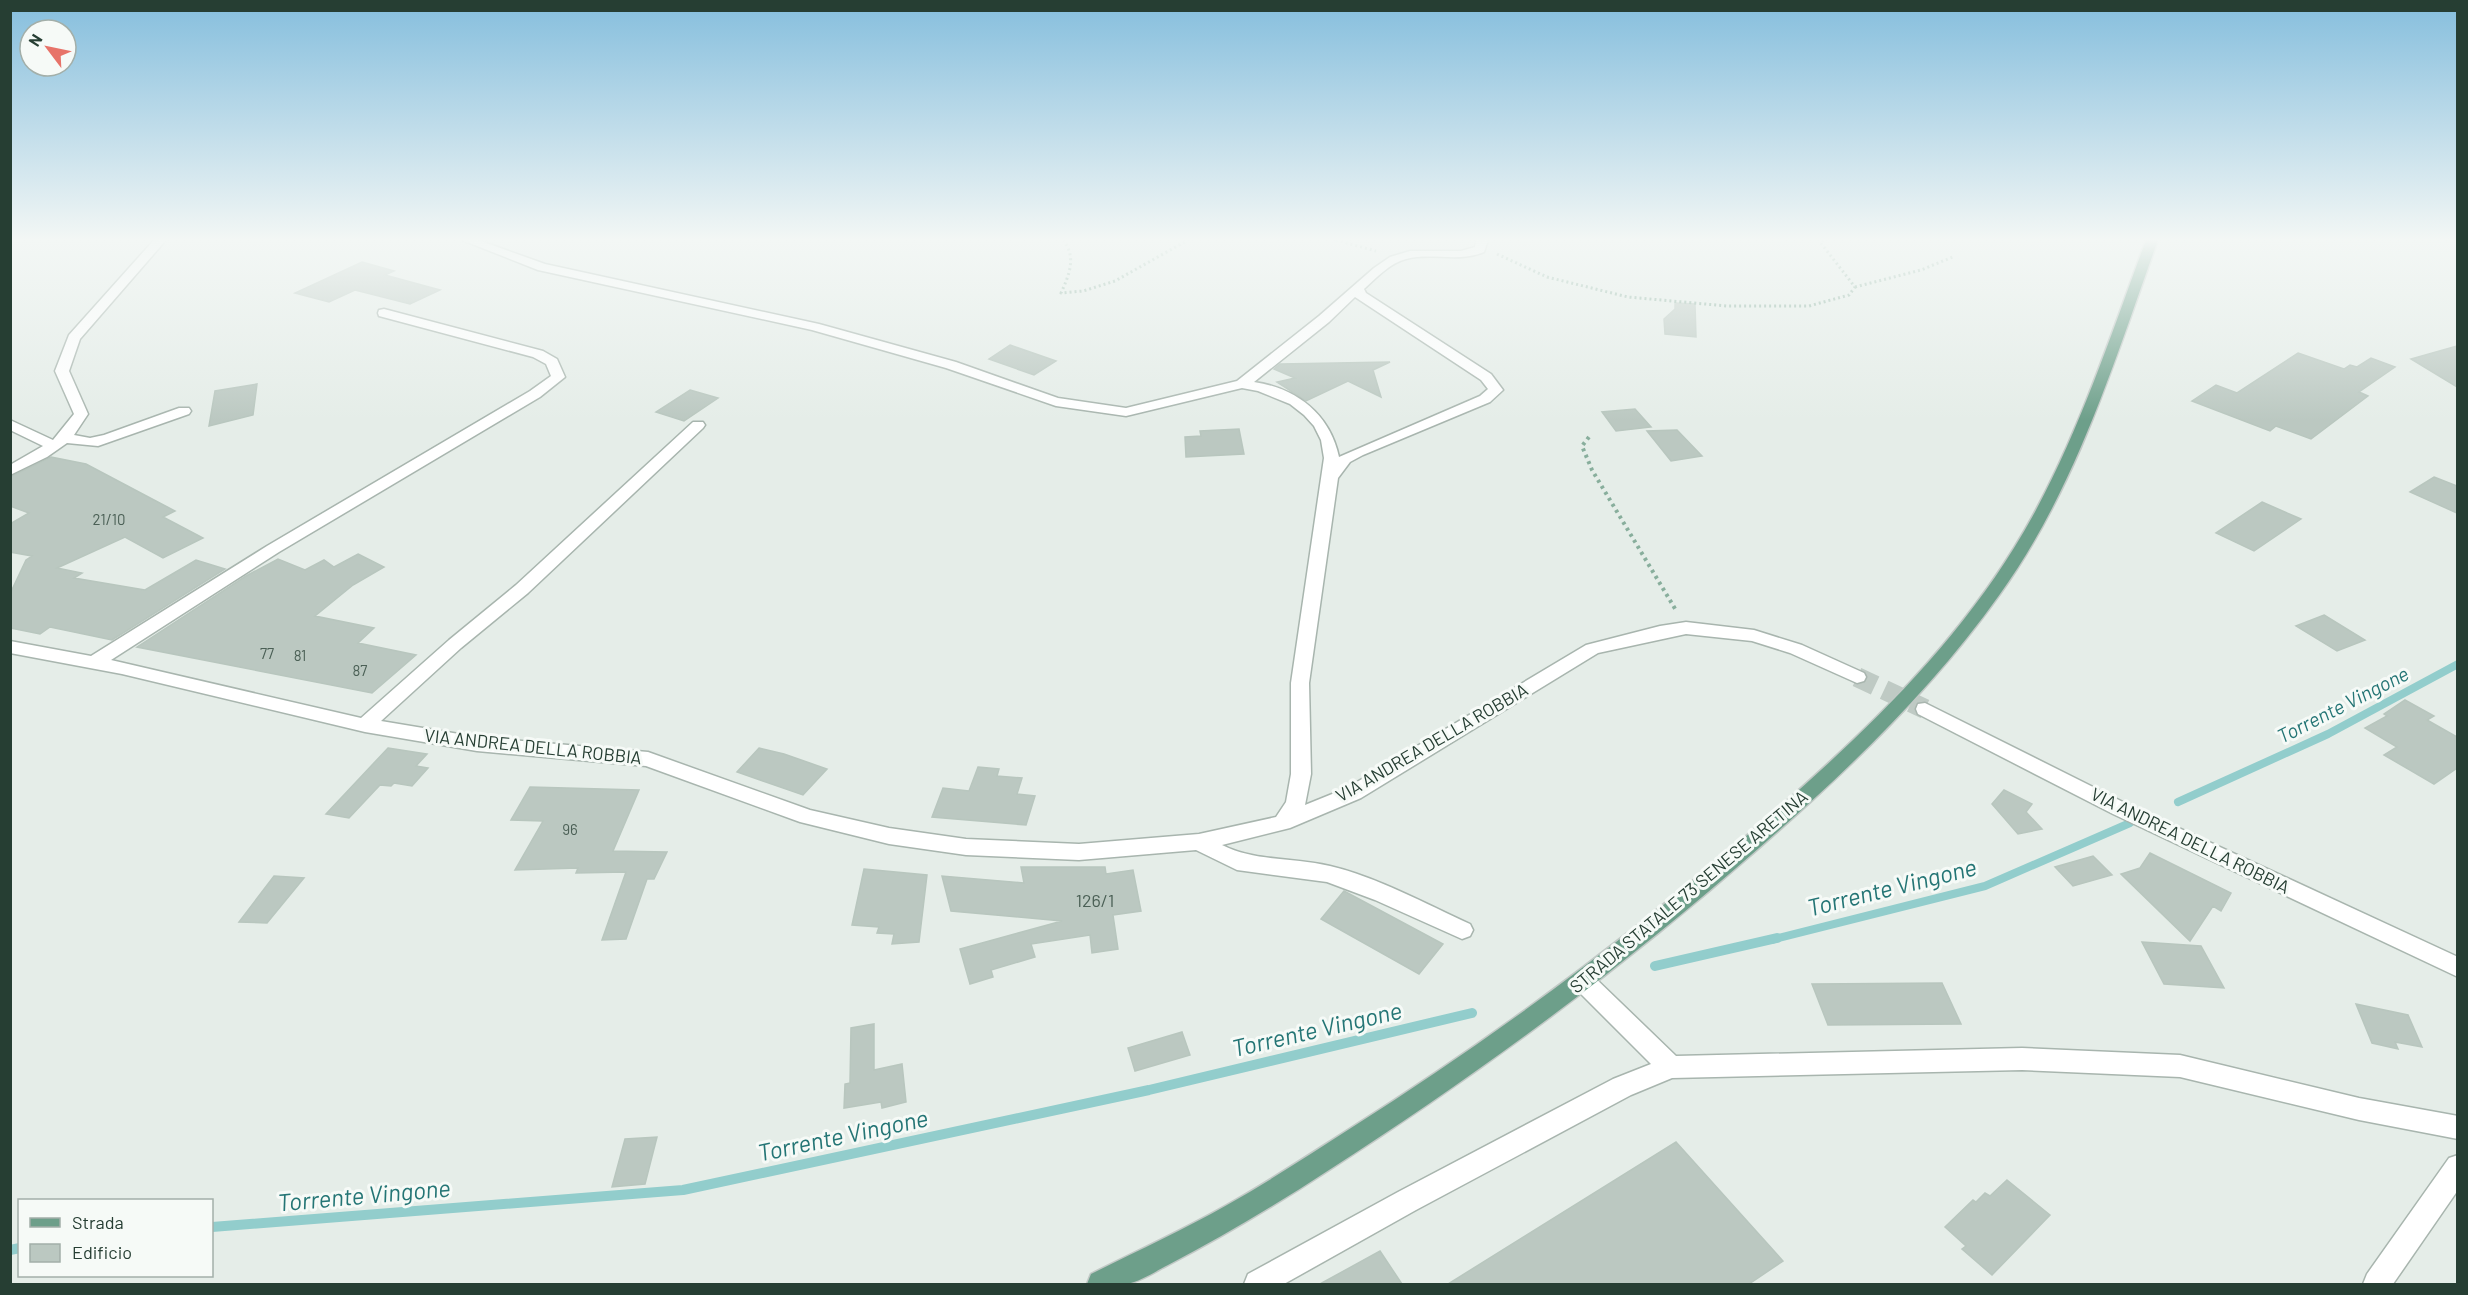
<svg xmlns="http://www.w3.org/2000/svg" width="2468" height="1295" viewBox="0 0 2468 1295" font-family="Barlow,sans-serif">
	<style>
		.lines { fill: none; stroke-linecap: round; stroke-linejoin: round }
		.stream-far1 { stroke: #92cdcc; stroke-width: 8 }
		.stream { stroke: #92cdcc; stroke-width: 10 }
		.building { fill: #bbc8c1; stroke: #b8c6be; stroke-width: 1.5 }
		.minor-tunnel { stroke: #bfcac4; stroke-width: 20; stroke-dasharray: 20 10; stroke-linecap: butt }
		.minor-casing { stroke: #a8b5ae; stroke-width: 3 }
		.major-casing { stroke: #c2c9c6; stroke-width: 3 }
		.path-far1 { stroke: #88ae9c; stroke-width: 3; stroke-dasharray: 2 3; stroke-linecap: butt }
		.path { stroke: #88ae9c; stroke-width: 4; stroke-dasharray: 3 4; stroke-linecap: butt }
		.minor { fill: #fff; fill-rule: evenodd }
		.major { fill: #6d9f8a; fill-rule: evenodd }
		.labels { text-anchor: middle; stroke-width: 6; stroke-linejoin: round; paint-order: stroke }
		.number-label { font-size: 15px; fill: #4b6056 }
		.street-label { font-size: 18px; fill: #263e33; stroke: #f6faf7 }
		.near-number-label { font-size: 18px; fill: #4b6056 }
		.water-label { font-size: 20px; font-style: italic; fill: #247575; stroke: #f6faf7 }
		.near-water-label { font-size: 24px; font-style: italic; fill: #247575; stroke: #f6faf7 }
	</style>
	<rect width="100%" height="100%" fill="#e5ede8"/>
	<g class="lines">
		<!-- stream-far1 -->
		<path class="stream-far1" d="M2178,802L2328,734L2458,664
			M1771,940L1985,886L2130,823"/>
		<!-- stream -->
		<path class="stream" d="M1655,966L1777,938
			M212,1227L683,1190L1149,1090L1472,1013
			M10,1250L20,1248"/>
	</g>
	<!-- building -->
	<path class="building" d="M362,262L394,271L385,275L440,290L410,304L355,290L329,302L295,293Z
		M1675,303L1695,304L1696,337L1665,334L1664,319L1675,309Z
		M1010,345L1056,361L1034,375L989,359Z
		M2457,346V387L2411,359Z
		M2298,353L2344,369L2350,365L2357,367L2371,358L2395,367L2359,392L2368,396L2311,439L2276,426L2270,431L2192,401L2216,385L2237,393Z
		M1390,362L1373,370L1381,397L1348,381L1306,401L1277,382L1295,378L1274,369L1280,364Z
		M257,384L253,415L209,426L215,391Z
		M690,390L718,398L684,421L656,412Z
		M1635,409L1651,427L1616,431L1602,412Z
		M1239,429L1244,454L1186,457L1185,437L1201,436L1200,431Z
		M1677,430L1702,456L1671,461L1647,431Z
		M51,457L86,464L154,500L175,511L163,517L203,538L163,558L125,537L57,568L82,573L74,578L145,590L196,560L225,569L112,640L50,627L40,634L10,628V594L26,560L32,556L10,552V524L29,513L10,506V477Z
		M2434,477L2457,486V513L2410,492Z
		M2262,502L2301,519L2254,551L2216,533Z
		M358,554L384,567L353,585L315,616L374,628L358,643L416,655L372,693L137,647L246,576L278,559L305,570L324,560L334,567Z
		M2324,615L2365,640L2337,651L2296,626Z
		M2405,700L2434,716L2427,720L2457,737V768L2434,784L2384,755L2397,747L2365,728L2387,716L2384,714Z
		M388,748L427,754L416,766L428,768L412,786L394,783L391,786L380,785L349,818L326,814Z
		M759,748L784,754L827,769L803,795L737,772Z
		M978,767L999,769L997,776L1022,778L1017,794L1035,796L1026,825L932,817L943,788L969,791Z
		M530,787L639,790L613,851L667,852L654,879H647L626,939L602,940L626,872L576,873L578,868L515,870L543,821L511,820Z
		M2004,790L2032,804L2026,812L2042,829L2018,834L1992,804Z
		M2150,853L2231,893L2221,911L2213,906L2190,941L2121,874L2140,868Z
		M2093,856L2112,875L2073,886L2055,867Z
		M1021,867H1105L1106,874L1133,870L1141,911L1113,915L1118,949L1092,953L1090,935L1031,944L1035,957L991,970L993,977L970,984L960,949L1062,921L951,911L942,876L1024,883Z
		M864,869L927,875L919,942L892,944L894,934L877,933L879,927L852,925Z
		M274,876L304,878L267,923L239,922Z
		M1344,891L1443,944L1419,974L1321,919Z
		M2142,942L2201,946L2224,988L2164,984Z
		M1942,983L1961,1024L1828,1025L1812,984Z
		M2356,1004L2408,1015L2422,1047L2395,1042L2398,1049L2372,1043Z
		M874,1024V1070L902,1064L906,1102L882,1108L881,1102L844,1108L845,1084L850,1083L851,1028Z
		M1182,1032L1190,1055L1135,1071L1128,1048Z
		M657,1137L645,1184L612,1187L625,1139Z
		M1676,1142L1783,1261L1749,1284H1448Z
		M2007,1180L2050,1215L1992,1275L1962,1249L1966,1246L1945,1227L1973,1200L1976,1202L1985,1193L1990,1196Z
		M1380,1251L1402,1284H1320Z"/>
	<g class="lines">
		<!-- minor-tunnel -->
		<path class="minor-tunnel" d="M1857,677L1925,709"/>
		<!-- minor casing -->
		<g class="minor-casing">
			<path id="minor" d="M154,240H166L80,339L69,371L88,414L74,435L90,438L104,435L179,408H189L191,411L189,414L98,446L67,443L47,457L10,475V465L43,446L10,430V420L53,440L74,414L55,371L69,335Z
				M462,240H478L545,264L819,324L956,362L1058,398L1126,408L1237,381L1319,316L1374,268L1390,257L1410,251H1461L1475,247L1476,240H1488L1484,252C1458,263 1432,252 1406,259C1390,263 1376,278 1364,289L1366,293L1491,374L1503,390L1490,402L1363,455L1350,462L1338,478L1309,683L1311,774L1305,805L1347,788L1586,645L1660,626L1686,622L1754,630L1802,645L1864,673L1866,677L1864,681L1857,683L1790,653L1752,641L1686,634L1598,653L1361,798L1290,828L1222,845C1256,862 1293,857 1330,866C1377,877 1426,904 1470,924L1473,930L1470,936L1462,939L1375,900L1327,882L1237,870L1196,850L1079,860L966,855L889,844L800,822L646,766L477,751L365,732L122,674L10,653V641L91,656L267,546L530,391L551,376L546,364L533,357L379,316L378,313L379,310L384,309L543,351L557,359L565,377L540,397L279,552L111,660L361,718L449,640L516,585L693,422H703L705,425L703,428L528,593L461,648L381,721L477,737L648,752L810,810L889,828L966,839L1079,844L1199,834L1276,817L1286,802L1291,774V683L1324,458L1321,440L1314,426L1304,415L1290,404L1258,391L1242,388L1126,416L1056,406L946,368L812,330L538,270ZM1355,297L1481,380L1488,389L1480,396L1339,457C1330,414 1296,388 1254,382L1329,322Z
				M1925,703L2127,804L2458,957V977L2113,814L1918,714L1916,709L1918,704Z
				M1584,972L1592,975L1676,1056L2022,1048L2180,1055L2359,1098L2458,1116V1139L2359,1120L2180,1077L2022,1070L1672,1078L1631,1095L1416,1210L1284,1284H1244L1248,1274L1398,1192L1613,1079L1651,1064L1576,989L1572,982L1576,975Z
				M2458,1155V1190L2393,1284H2363L2367,1274L2449,1158Z"/>
		</g>
		<!-- major casing -->
		<g class="major-casing">
			<path id="major" d="M2146,240H2158C2114,362 2076,488 2000,594C1932,690 1847,771 1759,848C1624,967 1480,1073 1329,1170C1277,1204 1224,1236 1168,1265C1156,1271 1140,1282 1126,1284C1114,1286 1100,1284 1087,1284L1091,1274C1137,1251 1183,1230 1227,1205C1270,1181 1310,1154 1351,1128C1488,1041 1620,944 1744,838C1843,753 1944,661 2014,548C2073,453 2107,345 2146,240Z"/>
		</g>
		<!-- path-far1 -->
		<path class="path-far1" d="M1063,240C1077,257 1069,275 1061,293L1083,291L1115,281L1188,240
			M1336,240L1376,251
			M1497,254L1547,277L1628,297L1727,306H1809L1849,295L1855,287L1820,242L1824,240
			M1855,287L1921,270L1955,256"/>
		<!-- path -->
		<path class="path" d="M1589,437L1582,446L1592,470L1677,612"/>
		<!-- minor -->
		<use href="#minor" class="minor"/>
		<!-- major -->
		<use href="#major" class="major"/>
	</g>
	<!-- sky -->
	<linearGradient id="sky" x2="0" y2="1"><stop stop-color="#85bedd"/><stop offset="0.57" stop-color="#f3f7f5"/><stop offset="1" stop-color="#f3f7f5" stop-opacity="0"/></linearGradient>
	<rect width="2468" height="421" fill="url(#sky)"/>
	<g class="labels">
		<!-- number labels -->
		<g class="number-label">
			<text x="109" y="525">21/10</text>
			<text x="267" y="659">77</text>
			<text x="300" y="661">81</text>
			<text x="360" y="676">87</text>
			<text x="570" y="835">96</text>
		</g>
		<!-- street labels -->
		<g class="street-label">
			<text transform="translate(1432 743) rotate(-30)" y="6">VIA ANDREA DELLA ROBBIA</text>
			<text transform="translate(533 747) rotate(6)" y="6">VIA ANDREA DELLA ROBBIA</text>
			<text transform="translate(2190 841) rotate(26)" y="6">VIA ANDREA DELLA ROBBIA</text>
			<text transform="translate(1689 892) rotate(-40)" y="6">STRADA STATALE 73 SENESE ARETINA</text>
		</g>
		<!-- near-number labels -->
		<g class="near-number-label">
			<text x="1095" y="907">126/1</text>
		</g>
		<!-- water labels -->
		<g class="water-label">
			<text transform="translate(2343 705) rotate(-27)" y="7">Torrente Vingone</text>
		</g>
		<!-- near-water labels -->
		<g class="near-water-label">
			<text transform="translate(1892 888) rotate(-14)" y="8">Torrente Vingone</text>
			<text transform="translate(1317 1030) rotate(-13)" y="8">Torrente Vingone</text>
			<text transform="translate(843 1136) rotate(-12)" y="8">Torrente Vingone</text>
			<text transform="translate(364 1196) rotate(-5)" y="8">Torrente Vingone</text>
		</g>
	</g>
	<!-- border -->
	<rect width="2468" height="1295" fill="none" stroke="#263e33" stroke-width="24"/>
	<!-- legend -->
	<rect x="18" y="1199" width="195" height="78" fill="#f6faf7" stroke="#a3afa9" stroke-width="1.5"/>
	<rect x="30" y="1218" width="30" height="9" fill="#6d9f8a" stroke="#a3afa9" stroke-width="1.5"/>
	<text x="72" y="1229" font-size="18" fill="#263e33">Strada</text>
	<rect x="30" y="1244" width="30" height="18" fill="#bbc8c1" stroke="#a3afa9" stroke-width="1.5"/>
	<text x="72" y="1259" font-size="18" fill="#263e33">Edificio</text>
	<!-- north arrow -->
	<g transform="translate(48 48) rotate(302)"><circle r="28" fill="#f6faf7" stroke="#a3afa9" stroke-width="1.5"/>
	<path d="M0-4.5L10 22L0 15L-10 22Z" fill="#e77369"/>
	<text y="-9" font-size="16" font-weight="bold" text-anchor="middle" fill="#263e33">N</text>
	</g>
</svg>
